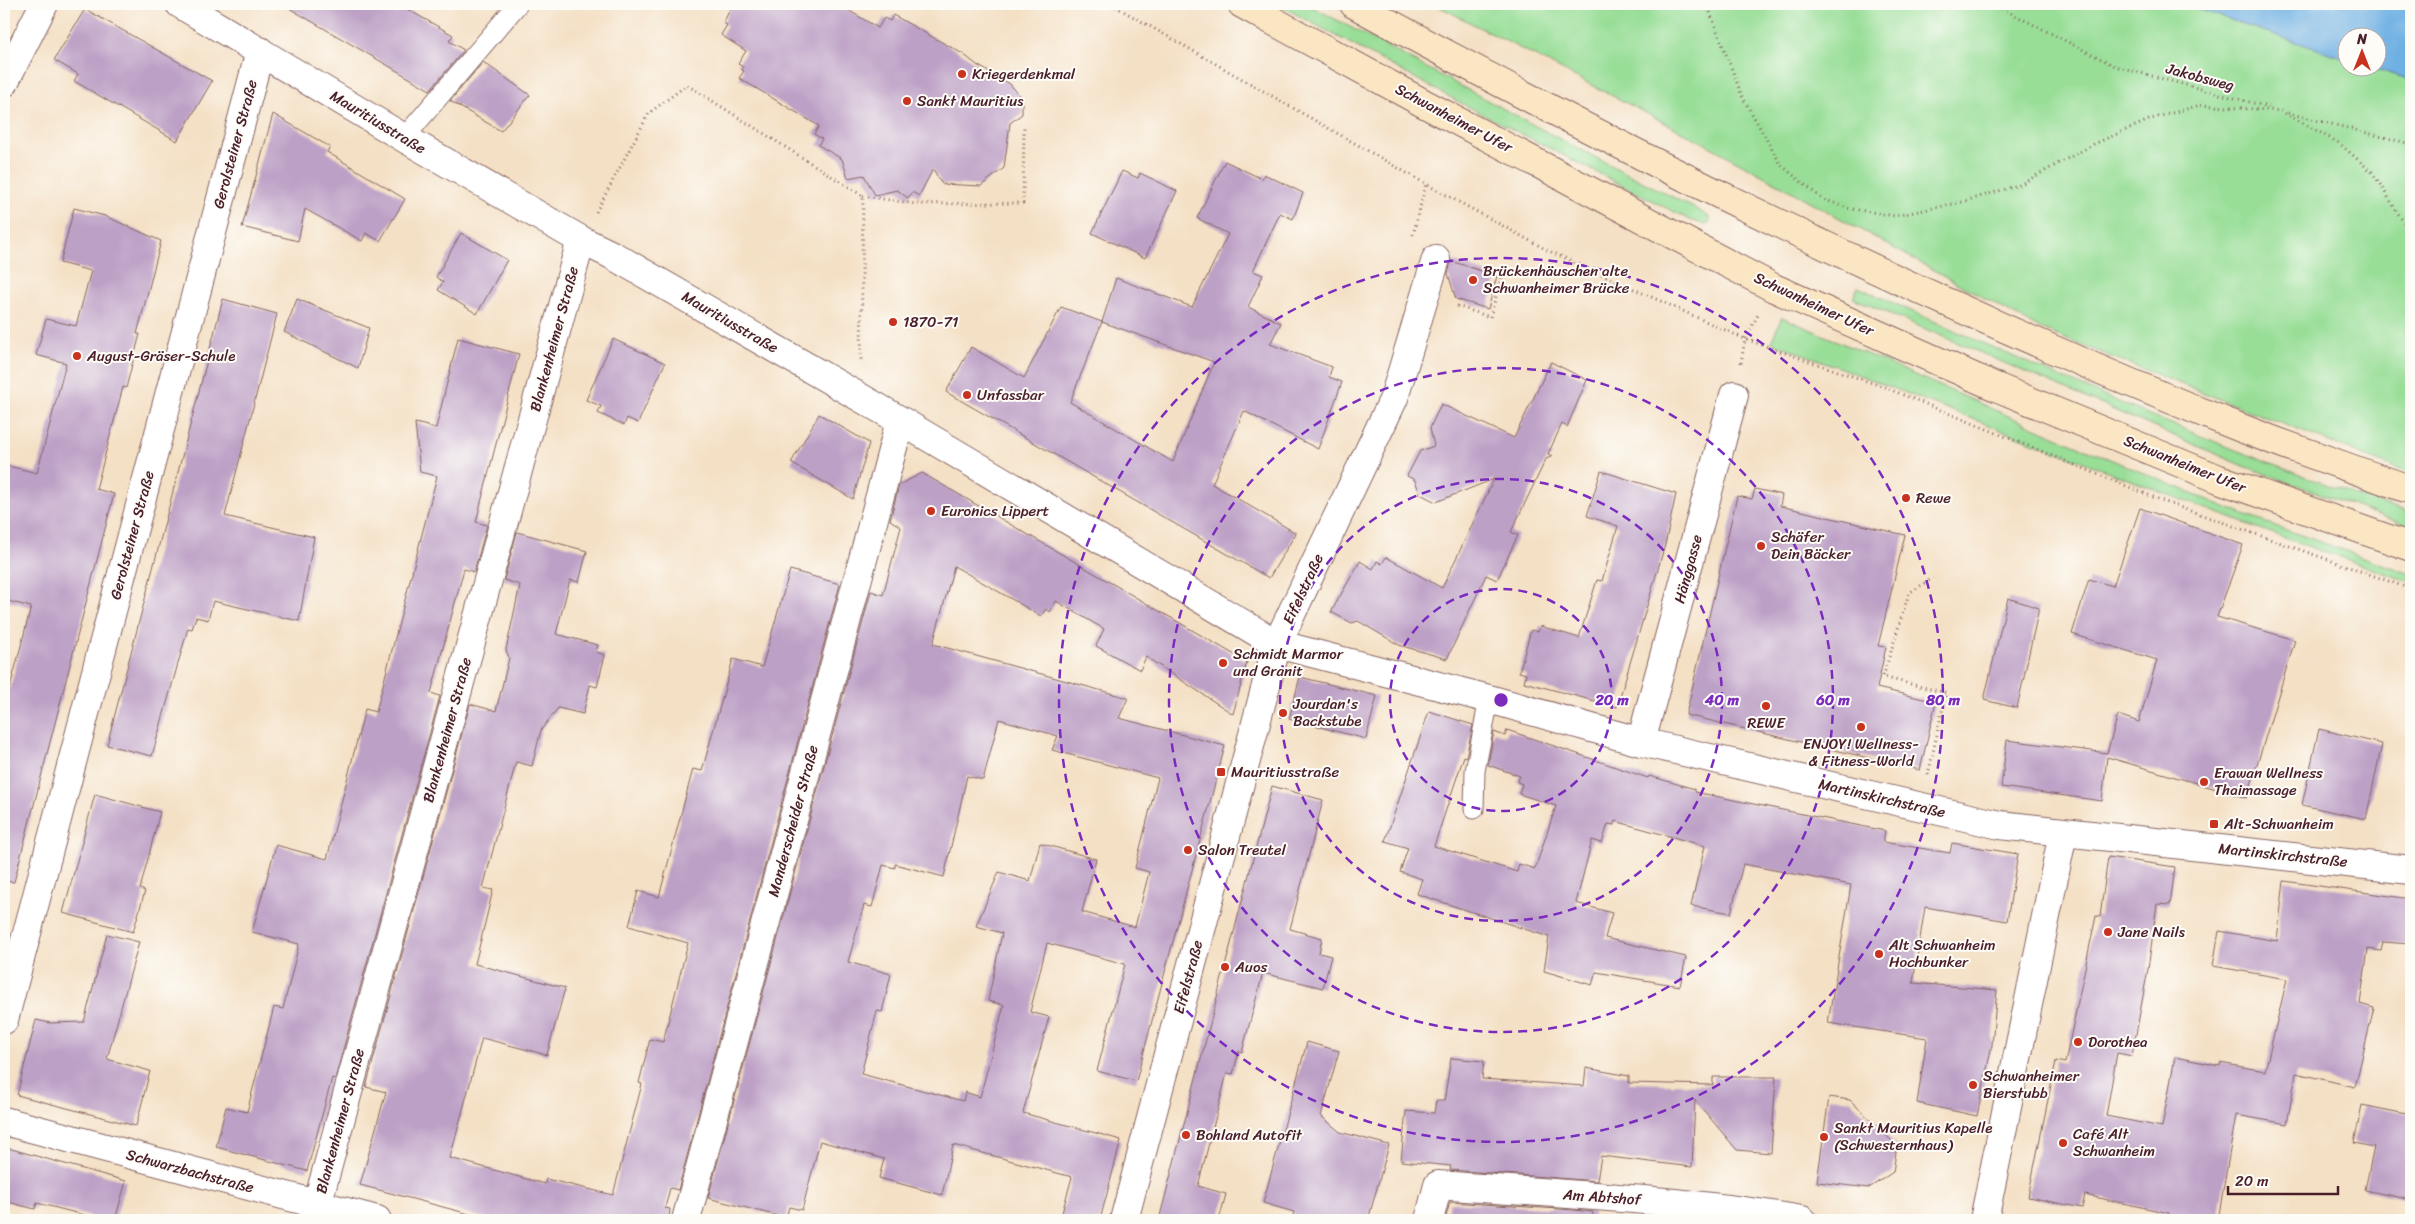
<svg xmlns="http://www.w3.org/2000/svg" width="2415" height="1224" viewBox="0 0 2415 1224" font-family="Sriracha,sans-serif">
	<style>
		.green { fill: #98de97; stroke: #717e61 }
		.water { fill: #6eb0e3; stroke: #5c6887 }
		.building { fill: #bda0c6; fill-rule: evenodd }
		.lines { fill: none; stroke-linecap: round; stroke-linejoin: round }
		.lane-casing { stroke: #866361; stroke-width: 21 }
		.street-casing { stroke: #866361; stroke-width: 30 }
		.secondary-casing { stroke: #866361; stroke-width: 30 }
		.path { stroke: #866361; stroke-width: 3; stroke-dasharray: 1 4; stroke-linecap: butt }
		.lane { stroke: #fff; stroke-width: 19 }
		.street { stroke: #fff; stroke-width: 28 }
		.secondary { stroke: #fbe6c4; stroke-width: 28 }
		.ring { fill: none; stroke: #7b2cbf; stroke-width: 2.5; stroke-dasharray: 9 6 }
		.poi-dot { fill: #c8321e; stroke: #fdfcf7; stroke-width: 2 }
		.labels { text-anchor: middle; stroke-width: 4; stroke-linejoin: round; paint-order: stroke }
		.poi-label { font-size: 15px; fill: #4a1f2b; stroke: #fdfcf7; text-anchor: start }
		.street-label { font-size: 15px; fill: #4a1f2b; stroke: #fdfcf7 }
		.centre { fill: #7b2cbf; stroke: #fdfcf7; stroke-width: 2.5 }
		.ring-label { font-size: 15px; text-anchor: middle; font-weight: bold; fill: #7b2cbf; stroke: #fdfcf7; stroke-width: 4; stroke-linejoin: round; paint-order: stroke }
	</style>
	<rect width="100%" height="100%" fill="#fdfcf7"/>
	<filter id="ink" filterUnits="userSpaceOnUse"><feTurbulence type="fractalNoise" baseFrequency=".02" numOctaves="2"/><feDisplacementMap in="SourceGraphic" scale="10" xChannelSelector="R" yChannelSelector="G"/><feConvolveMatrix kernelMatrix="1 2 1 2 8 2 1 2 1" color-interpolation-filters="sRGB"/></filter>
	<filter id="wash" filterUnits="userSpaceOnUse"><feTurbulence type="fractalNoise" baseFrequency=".0096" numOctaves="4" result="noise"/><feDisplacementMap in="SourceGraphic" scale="20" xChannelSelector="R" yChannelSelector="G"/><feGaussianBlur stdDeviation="1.12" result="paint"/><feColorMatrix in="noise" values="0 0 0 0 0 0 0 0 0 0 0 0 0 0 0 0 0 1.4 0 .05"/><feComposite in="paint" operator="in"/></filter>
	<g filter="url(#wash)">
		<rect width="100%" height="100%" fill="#f4e0c5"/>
		<!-- green -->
		<path class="green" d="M1277,4H1307L1558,138L1696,209L1709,217L1710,223L1706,225L1690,220L1459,102Z
			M1434,4H2183L2347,59L2348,68H2373L2411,80V474L2040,329L1702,142Z
			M1858,287C2040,369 2222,451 2411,514V527L2244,466L1853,298Z
			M1782,317L2052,435L2247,516L2411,574V582C2195,510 1985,421 1771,342Z"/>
		<!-- water -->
		<path class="water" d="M2183,4H2411V80L2373,68H2378V38H2348L2347,59Z"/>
		<g id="blocks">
			<!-- building -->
			<path class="building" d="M282,4H398L453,35L449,41L464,50L430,90Z
				M733,4H838L878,28L884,18L890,21L893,15L963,54L977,65L1010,84L1022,99V114L1010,123L1004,168L981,186L942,184L933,169L919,196L912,192L908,198L897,190L875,195L864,175L848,178L842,159L818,145L822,139L814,134L819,126L739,78L744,71L742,70L743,67L738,64L746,51L721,35L727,25L723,23Z
				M85,9L212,81L177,141L74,81L78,74L54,60Z
				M483,62L530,95L501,131L450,101Z
				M273,114L330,147L327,152L405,199L380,241L366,233L362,241L305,209L298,241L242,227Z
				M1225,161L1262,179L1264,174L1303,193L1293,219L1280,213L1253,271L1263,275L1248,307L1281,323L1270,344L1332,367L1329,377L1342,382L1318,449L1244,411L1212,484L1296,533L1269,578L946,392L971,347L1024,378L1061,307L1102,322L1116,278L1192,307L1228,234L1197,218ZM1102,322L1214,362L1173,462L1070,402Z
				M1122,171L1138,178L1140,173L1177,191L1145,258L1092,233Z
				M74,208L105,216L161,241L137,334H140L126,388L123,387L96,489L114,494L14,882L4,881V686L10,688L31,607L4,600V465L37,473L66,363L36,355L46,319L76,326L91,271L60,263Z
				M461,233L507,260L477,314L438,290L443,282L436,277Z
				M1451,261L1497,276L1488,309L1456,299L1448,274Z
				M223,299L277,314L225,516L314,537L299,621L213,601L208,620L196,617L192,629L188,628L152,756L107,745Z
				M297,299L369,328L358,368L284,332Z
				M458,338L519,354L476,522L487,525L474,572L464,569L431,693L440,696L335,1079L332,1078L307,1171L216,1147L226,1107L247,1112L274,1007L283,1009L299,944L252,932L276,845L327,859L365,709L376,712L437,476L420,472L415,423L436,428Z
				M613,339L665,363L638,423L627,418L624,425L598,413L601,406L586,400Z
				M1551,362L1587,380L1567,427L1562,424L1548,454L1553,456L1546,459L1511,532L1518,535L1497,580L1486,575L1447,659L1399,645L1358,621L1352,623L1331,612L1360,561L1373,569L1377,561L1382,564L1386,557L1442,588L1494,479L1436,502L1420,494L1415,480L1407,476L1420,451L1434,446L1430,428L1441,404L1514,438Z
				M819,414L869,443L853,499L791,463Z
				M1601,471L1676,494L1665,545L1617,707L1524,682L1526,674L1519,672L1531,630L1538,632L1540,626L1579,638L1597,580L1602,581L1618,526L1587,516Z
				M922,473L1247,662L1233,714L1146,657L1140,670L1096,646L1104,629L1056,601L1050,612L1046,609L1041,616L954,566L933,644L1128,698L1119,718L1225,746L1136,1081L1097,1071L1125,964L1047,943L1030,1012L1049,1017L1023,1113L1121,1140L1100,1220H1060L1072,1177L953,1145L942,1195L879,1178L884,1159L820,1141L802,1210L789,1207L786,1218L708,1198L871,591L883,595L901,527L890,520L899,485ZM999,719L1058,736L1052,750L1158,778L1135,868L1149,872L1135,927L1082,912L1096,859L1040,843L1030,881L999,872L976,926L1002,933L988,1001L1004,1005L980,1097L965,1092L963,1101L861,1074L877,1011L882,1012L891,974L848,962L864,905L872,907L883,865L895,868V864L944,877L967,776L983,780Z
				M1755,489L1782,495L1780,506L1905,535L1878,646L1886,647L1877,688L1936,702L1920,770L1686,715L1737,496L1752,499Z
				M2140,508L2243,545L2217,617L2295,640L2247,798L2107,757L2102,801L2001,787L2007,740L2107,753L2118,715L2139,722L2157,660L2072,634L2089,579L2113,586Z
				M517,532L587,551L579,582L570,580L556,634L598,645L596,652L605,655L597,687L590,685L583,714L558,708L541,730L532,766L516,762L483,888L493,890L475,964L565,988L547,1055L482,1038L450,1158L545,1184L546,1179L613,1195L642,1084L639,1083L650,1039L663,1042L688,943L629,926L638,891L659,897L693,769L702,771L733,659L762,667L790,570L840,584L678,1190L670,1188L665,1208L670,1209L669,1220H492L360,1185L386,1092L366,1087L470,704L496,711L509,658L506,650L520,585L504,580Z
				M2008,598L2039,608L2017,708L1984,700Z
				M1300,677L1377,696L1366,739L1289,719Z
				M1429,711L1473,725L1466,757L1464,756L1434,846L1517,872L1519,864L1535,869L1556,806L1519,794L1522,784L1517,782L1520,776L1488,765L1494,732L1505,736L1507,730L1648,778L1649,776L1695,789V792L1885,831L1883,842L1950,853L1952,843L2018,854L2007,921L1925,907L1913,983L1997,990L1992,1045L1977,1116L1917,1103L1927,1038L1828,1023L1851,885L1743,864L1731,913L1691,906L1705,846L1615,821L1614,825L1608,824L1602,843L1592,840L1576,903L1612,913L1605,938L1686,957L1680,986L1596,972L1592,985L1544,971L1549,937L1417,894L1422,879L1400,872L1408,848L1385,841Z
				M2319,729L2382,744L2366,819L2302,805Z
				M1272,786L1323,800L1290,929L1322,938L1319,953L1331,956L1323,988L1263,973L1242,1052L1239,1051L1233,1074L1227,1073L1198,1186L1226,1194L1219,1220H1159Z
				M95,794L160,812L140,889L145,891L133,932L63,913Z
				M2108,857L2175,867L2170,905L2157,904L2148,969L2132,1056L2117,1053L2106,1116L2162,1127L2175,1057L2220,1066V1063L2265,1071L2287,979L2213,966L2219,931L2277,941L2284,881L2411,899V944L2383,942L2381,951L2368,949L2360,1004L2374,1008L2355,1087L2296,1073L2287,1124L2236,1115L2218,1220H2168L2169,1213L2085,1195L2082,1208L2028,1197L2056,1061L2065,1063L2096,916L2100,917Z
				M107,934L139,942L107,1059L150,1071L136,1126L17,1095L36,1020L50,1023L84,1022Z
				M1307,1042L1339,1051L1321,1116L1340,1132L1389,1145L1368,1220H1292L1294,1212L1263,1203Z
				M1451,1058L1484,1061L1482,1079L1584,1086L1586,1068L1629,1076V1083L1713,1085V1077H1776L1771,1153L1737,1150L1695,1100L1692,1167L1601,1156L1597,1181L1450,1170L1451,1166L1401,1161L1406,1111L1434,1113L1436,1101H1444Z
				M1829,1097L1850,1100L1897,1146L1893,1172L1869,1188L1817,1182Z
				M2362,1105L2411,1115V1200L2365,1190L2374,1147L2354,1143Z
				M4,1147L126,1181L115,1220H104L37,1203L35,1209L4,1201Z
				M1450,1202L1574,1210L1593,1212L1592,1220H1445Z"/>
		</g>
	</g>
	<g filter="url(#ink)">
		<use href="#blocks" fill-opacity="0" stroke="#866361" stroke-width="1"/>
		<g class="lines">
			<!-- lane casing -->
			<g class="lane-casing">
				<path id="lane" d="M404,138L518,4
					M1474,809L1475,771L1489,699"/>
			</g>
			<!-- street casing -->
			<g class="street-casing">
				<path id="street" d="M180,4L404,138L581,240L612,255L903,422L1277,644L1489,699L1641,742L2000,825L2411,870
					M4,83L44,4
					M1641,742L1734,395
					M4,1020L260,51
					M4,1121L377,1220
					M313,1220L581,240
					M686,1220L900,421
					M1124,1220L1277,644L1394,398L1436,259
					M1429,1220L1438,1185C1560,1194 1682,1199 1802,1220
					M1984,1220L2063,833"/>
			</g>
			<!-- secondary casing -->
			<g class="secondary-casing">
				<path id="secondary" d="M1242,4L1425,104L1774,288L1996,387L2219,479L2411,547
					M1354,4C1642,162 1936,306 2241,428C2297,450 2354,469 2411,490"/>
			</g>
			<!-- path -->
			<path class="path" d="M1111,4L1426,184L1547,250L1745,339L1884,387L2168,503L2411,589
				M1704,4L1710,12L1742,96L1781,165L1821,198L1847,208L1895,216L1962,202L2019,185L2096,143L2151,119L2200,105L2281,111L2339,143L2373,173L2406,226L2411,239
				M1993,4L2115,66L2272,108
				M2288,113L2411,144
				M863,196L916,204L1023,203L1024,125
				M596,212L649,113L687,85L863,196L861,360
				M1413,235L1426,184
				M1457,306L1490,317L1503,272
				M1741,363L1745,339L1758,315
				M1928,775L1946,693L1883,677L1909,593L1933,578"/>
			<!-- lane -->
			<use href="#lane" class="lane"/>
			<!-- street -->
			<use href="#street" class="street"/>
			<!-- secondary -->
			<use href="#secondary" class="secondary"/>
		</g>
	</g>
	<!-- distance rings -->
	<g class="ring">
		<circle cx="1501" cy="700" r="111"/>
		<circle cx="1501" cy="700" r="221"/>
		<circle cx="1501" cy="700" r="332"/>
		<circle cx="1501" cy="700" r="442"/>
	</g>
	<!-- markers -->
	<g class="poi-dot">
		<circle cx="962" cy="74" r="5"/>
		<circle cx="907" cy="101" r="5"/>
		<circle cx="1473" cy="280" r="5"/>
		<circle cx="893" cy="322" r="5"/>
		<circle cx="77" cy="356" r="5"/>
		<circle cx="967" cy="395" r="5"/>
		<circle cx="1906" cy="498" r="5"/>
		<circle cx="931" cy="511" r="5"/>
		<circle cx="1761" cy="546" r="5"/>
		<circle cx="1223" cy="663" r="5"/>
		<circle cx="1766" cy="706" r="5"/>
		<circle cx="1283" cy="713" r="5"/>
		<circle cx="1861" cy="727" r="5"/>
		<rect x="1216" y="767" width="10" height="10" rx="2.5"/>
		<circle cx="2204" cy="782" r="5"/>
		<rect x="2209" y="819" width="10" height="10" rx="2.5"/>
		<circle cx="1188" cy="850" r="5"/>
		<circle cx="2108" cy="932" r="5"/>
		<circle cx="1879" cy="954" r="5"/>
		<circle cx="1225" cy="967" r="5"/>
		<circle cx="2078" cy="1042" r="5"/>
		<circle cx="1973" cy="1085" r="5"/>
		<circle cx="1186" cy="1135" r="5"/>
		<circle cx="1824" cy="1137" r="5"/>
		<circle cx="2063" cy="1143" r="5"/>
	</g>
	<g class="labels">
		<!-- poi labels -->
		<g class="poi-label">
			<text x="972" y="79">Kriegerdenkmal</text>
			<text x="917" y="106">Sankt Mauritius</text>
			<text x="1483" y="276">Brückenhäuschen alte<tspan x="1483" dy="17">Schwanheimer Brücke</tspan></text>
			<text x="903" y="327">1870-71</text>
			<text x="87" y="361">August-Gräser-Schule</text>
			<text x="977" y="400">Unfassbar</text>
			<text x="1916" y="503">Rewe</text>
			<text x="941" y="516">Euronics Lippert</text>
			<text x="1771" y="542">Schäfer<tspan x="1771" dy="17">Dein Bäcker</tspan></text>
			<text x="1233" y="659">Schmidt Marmor<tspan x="1233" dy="17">und Granit</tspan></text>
			<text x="1293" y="709">Jourdan's<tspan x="1293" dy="17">Backstube</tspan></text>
			<text x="1766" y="728" text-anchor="middle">REWE</text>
			<text x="1861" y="749" text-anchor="middle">ENJOY! Wellness-<tspan x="1861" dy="17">&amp; Fitness-World</tspan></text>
			<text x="1231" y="777">Mauritiusstraße</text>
			<text x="2214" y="778">Erawan Wellness<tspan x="2214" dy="17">Thaimassage</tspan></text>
			<text x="2224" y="829">Alt-Schwanheim</text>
			<text x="1198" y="855">Salon Treutel</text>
			<text x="2118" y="937">Jane Nails</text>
			<text x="1889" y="950">Alt Schwanheim<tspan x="1889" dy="17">Hochbunker</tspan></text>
			<text x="1235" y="972">Auos</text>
			<text x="2088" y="1047">Dorothea</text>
			<text x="1983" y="1081">Schwanheimer<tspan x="1983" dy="17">Bierstubb</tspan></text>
			<text x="1834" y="1133">Sankt Mauritius Kapelle<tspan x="1834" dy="17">(Schwesternhaus)</tspan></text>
			<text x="2073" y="1139">Café Alt<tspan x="2073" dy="17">Schwanheim</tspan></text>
			<text x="1196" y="1140">Bohland Autofit</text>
		</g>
		<!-- street labels -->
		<g class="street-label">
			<text transform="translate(2200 77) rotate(15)" y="5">Jakobsweg</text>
			<text transform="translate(1454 118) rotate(28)" y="5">Schwanheimer Ufer</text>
			<text transform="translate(378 122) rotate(31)" y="5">Mauritiusstraße</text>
			<text transform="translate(235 144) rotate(-75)" y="5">Gerolsteiner Straße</text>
			<text transform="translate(1814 304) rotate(25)" y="5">Schwanheimer Ufer</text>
			<text transform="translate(730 322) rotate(30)" y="5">Mauritiusstraße</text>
			<text transform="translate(554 339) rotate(-75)" y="5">Blankenheimer Straße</text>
			<text transform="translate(2185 464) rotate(22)" y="5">Schwanheimer Ufer</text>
			<text transform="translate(132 535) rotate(-75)" y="5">Gerolsteiner Straße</text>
			<text transform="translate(1688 569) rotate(-75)" y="5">Hänggasse</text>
			<text transform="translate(1303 589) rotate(-65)" y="5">Eifelstraße</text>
			<text transform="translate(447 730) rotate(-75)" y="5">Blankenheimer Straße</text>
			<text transform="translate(1882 798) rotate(13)" y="5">Martinskirchstraße</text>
			<text transform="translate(793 821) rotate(-75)" y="5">Manderscheider Straße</text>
			<text transform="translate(2283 855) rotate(6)" y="5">Martinskirchstraße</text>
			<text transform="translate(1188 977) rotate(-75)" y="5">Eifelstraße</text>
			<text transform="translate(340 1121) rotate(-75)" y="5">Blankenheimer Straße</text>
			<text transform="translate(190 1171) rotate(15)" y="5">Schwarzbachstraße</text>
			<text transform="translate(1602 1197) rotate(4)" y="5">Am Abtshof</text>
		</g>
	</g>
	<circle cx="1501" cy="700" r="8" class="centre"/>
	<g class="ring-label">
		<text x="1612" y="705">20 m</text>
		<text x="1722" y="705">40 m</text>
		<text x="1833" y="705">60 m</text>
		<text x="1943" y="705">80 m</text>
	</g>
	<!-- margin -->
	<rect width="2415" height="1224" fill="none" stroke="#fdfcf7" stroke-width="20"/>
	<!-- north arrow -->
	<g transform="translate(2362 52)"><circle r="24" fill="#fdfcf7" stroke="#b5a4a5"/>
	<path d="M0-4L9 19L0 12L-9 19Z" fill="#c8321e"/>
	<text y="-8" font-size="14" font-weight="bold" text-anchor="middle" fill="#4a1f2b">N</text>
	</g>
	<!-- scale -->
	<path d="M2228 1186v8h110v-8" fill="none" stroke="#4a1f2b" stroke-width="2.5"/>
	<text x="2235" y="1186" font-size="15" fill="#4a1f2b" stroke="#fdfcf7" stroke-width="4" paint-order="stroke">20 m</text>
</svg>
